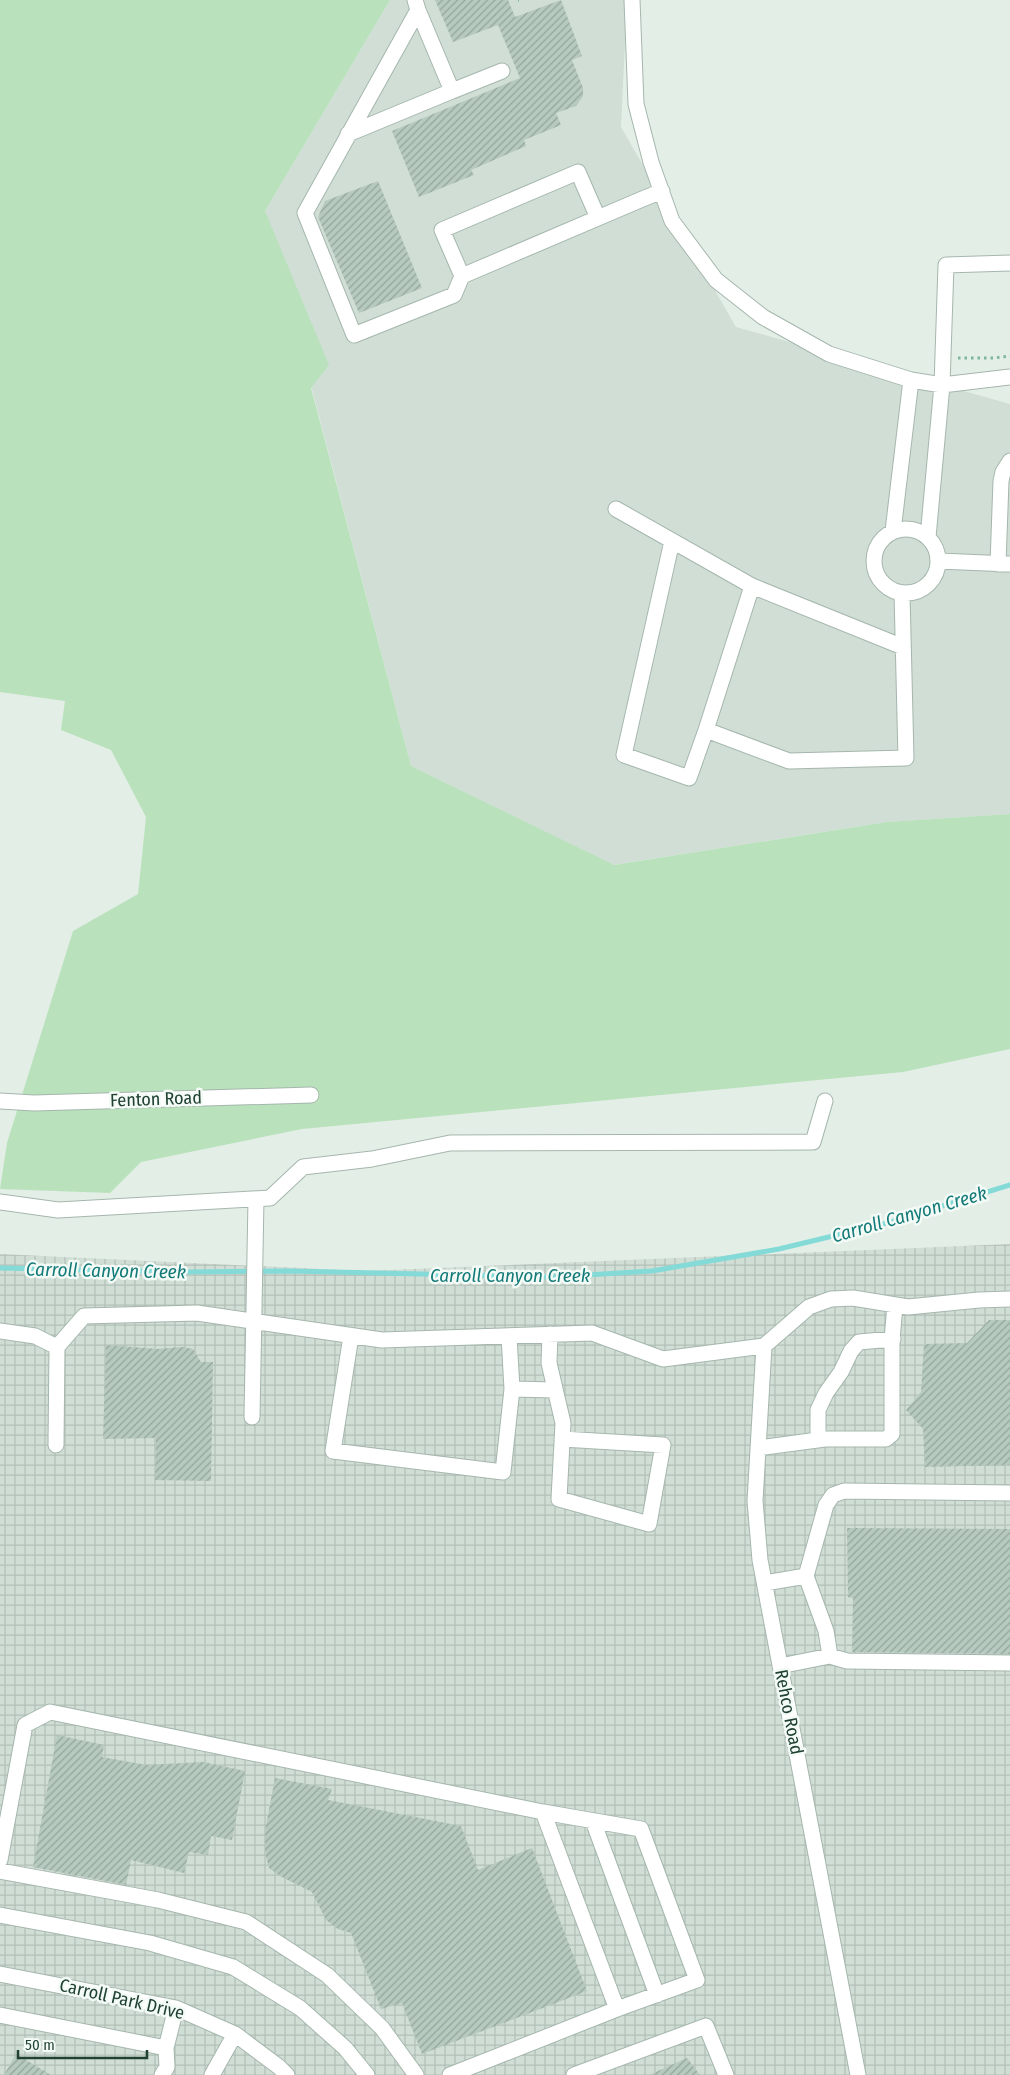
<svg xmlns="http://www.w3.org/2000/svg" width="1010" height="2075" viewBox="0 0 1010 2075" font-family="'Fira Sans Condensed',sans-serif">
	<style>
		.built { fill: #d0ded5 }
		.industrial { fill: url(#industrial-grid) }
		.grass { fill: #b9e2bc }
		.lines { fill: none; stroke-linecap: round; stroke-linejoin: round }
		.stream { stroke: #84dad7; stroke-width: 5 }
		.building { fill: url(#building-hatch) }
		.minor-casing { stroke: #a5b7ad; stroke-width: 17 }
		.path { stroke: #7fb69a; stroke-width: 3; stroke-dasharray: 2.5 4; stroke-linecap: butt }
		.minor { stroke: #fff; stroke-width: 15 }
		.labels { text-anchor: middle; stroke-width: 5; stroke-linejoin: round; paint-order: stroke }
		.street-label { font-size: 18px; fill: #204232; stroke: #f4faf6 }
		.water-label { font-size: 19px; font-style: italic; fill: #127a78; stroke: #f4faf6 }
	</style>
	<defs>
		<pattern id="industrial-grid" width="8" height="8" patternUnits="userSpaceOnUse" patternTransform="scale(1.25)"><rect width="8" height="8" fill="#d0ded5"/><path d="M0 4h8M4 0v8" fill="none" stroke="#b2c0b7"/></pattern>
		<pattern id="building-hatch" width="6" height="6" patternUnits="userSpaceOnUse" patternTransform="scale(1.25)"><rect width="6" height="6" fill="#b7cabf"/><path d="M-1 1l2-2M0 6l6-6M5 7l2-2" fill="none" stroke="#94a69c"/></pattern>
	</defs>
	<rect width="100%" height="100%" fill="#e3eee7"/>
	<!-- built -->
	<path class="built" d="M390,0H627L621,127L736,327L1010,404V814L887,822L613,865L411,766L265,211Z"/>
	<!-- industrial -->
	<path class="industrial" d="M1010,1244V2075H0V1254L365,1271Z"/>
	<!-- grass -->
	<path class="grass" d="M0,0H390L265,211L329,365L311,388L411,766L614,865L887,822L1010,814V1049L903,1072L302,1129L141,1162L110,1193L0,1189L7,1143L73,931L138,894L146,817L111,750L61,730L65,701L0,692Z"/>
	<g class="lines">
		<!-- stream -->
		<path class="stream" d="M0,1268L191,1272L289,1271L554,1277L652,1271L779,1249L891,1222L1010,1185"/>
	</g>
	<!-- building -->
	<path class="building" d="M435,0H508L515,17L561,0L582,56L572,60L583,88V96L576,106L556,113L561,125L524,140L526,146L471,170L474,175L419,197L392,131L520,78L498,25L453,42Z
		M378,181L422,288L359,313L318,217L325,201Z
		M989,1320H1010V1465L925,1467L923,1429L906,1410L921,1392L924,1344L967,1343Z
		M106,1345L158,1349L183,1347L193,1349L201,1362H213L211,1481L155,1480L156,1438L103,1439Z
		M847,1528L1010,1529V1654L852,1652L853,1598L848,1597Z
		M57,1735L104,1745L102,1757L146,1765L203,1762L245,1771L232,1840L211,1836L208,1855L189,1852L184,1873L131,1860L126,1885L33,1867Z
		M275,1778L332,1789L328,1800L461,1826L478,1870L532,1848L587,1991L422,2054L402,2003L381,2009L351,1933L338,1929L326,1920L312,1892L280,1876L269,1868L265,1853V1831Z
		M16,2054L51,2075H4Z
		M687,2058L700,2075H649Z"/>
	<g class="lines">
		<!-- minor casing -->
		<g class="minor-casing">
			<path id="minor" d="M415,0L418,10L305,213L354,335L454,295L462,276
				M632,0L636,104L651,162L672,221L716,280L763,317L829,354L911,380L942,385L1010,377
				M452,91L502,71
				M348,134L452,91L418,10
				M598,218L578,172L442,230L462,276L640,200L662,191
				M616,509L752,586
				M874 561a32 32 0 1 1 64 0a32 32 0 1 1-64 0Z
				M893,531L911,380
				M928,537L942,385L946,265L1010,263
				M672,541L624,755L689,778L706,730
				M939,561L1010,564
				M998,564L1001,481L1003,472L1010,461
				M902,594L906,758L789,761L706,730L752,586L903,647
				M0,1101L34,1103L311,1095
				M0,1202L58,1210L270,1198L303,1167L372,1159L450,1143L813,1142L825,1101
				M0,1331L35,1336L57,1347
				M550,1334L549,1363L563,1423L559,1499L649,1524L663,1445L562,1439
				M351,1336L333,1451L503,1472L512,1389L509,1336
				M764,1346L755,1501L760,1560L858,2075
				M512,1389L555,1390
				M252,1417L256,1199
				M818,1440V1410L826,1393L841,1372L851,1351L859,1342L893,1339
				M56,1445L57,1347L84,1316L197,1313L382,1340L592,1333L663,1359L764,1346L809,1307L831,1299L853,1298L908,1307L979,1300L1010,1299
				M758,1448L825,1439H886L892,1434V1340L895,1305
				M806,1576L826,1631L830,1656
				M765,1583L806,1576L826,1505L833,1495L844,1491L1010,1493
				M780,1666L830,1656L847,1661L1010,1663
				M543,1812L641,1829L697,1980L617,2009
				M593,1821L657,1995
				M0,1860L25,1725L50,1712L543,1812L617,2009L450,2075
				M0,1871L158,1900L246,1922L327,1975L382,2028L416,2075
				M0,1915L150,1943L233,1967L300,2008L345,2048L367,2075
				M0,1974L176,2008L235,2034L279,2067L287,2075
				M0,2015L166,2048L176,2008
				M162,2075L167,2067L166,2048
				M212,2075L235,2034
				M574,2075L706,2026L726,2075"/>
		</g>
		<!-- path -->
		<path class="path" d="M518,0H519
			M958,358H994L1010,356"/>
		<!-- minor -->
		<use href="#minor" class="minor"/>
	</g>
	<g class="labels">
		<!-- street labels -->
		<g class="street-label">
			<text transform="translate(156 1099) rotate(-2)" y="6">Fenton Road</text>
			<text transform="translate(789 1712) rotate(79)" y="6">Rehco Road</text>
			<text transform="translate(122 1999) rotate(13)" y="6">Carroll Park Drive</text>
		</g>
		<!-- water labels -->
		<g class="water-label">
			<text transform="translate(909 1214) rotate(-16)" y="7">Carroll Canyon Creek</text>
			<text transform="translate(106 1270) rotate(1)" y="7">Carroll Canyon Creek</text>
			<text x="510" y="1282">Carroll Canyon Creek</text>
		</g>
	</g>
	<!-- scale -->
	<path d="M18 2050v8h129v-8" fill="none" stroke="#204232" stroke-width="2.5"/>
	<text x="25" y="2050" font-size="15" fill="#204232" stroke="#f4faf6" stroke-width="4" paint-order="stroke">50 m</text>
</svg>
